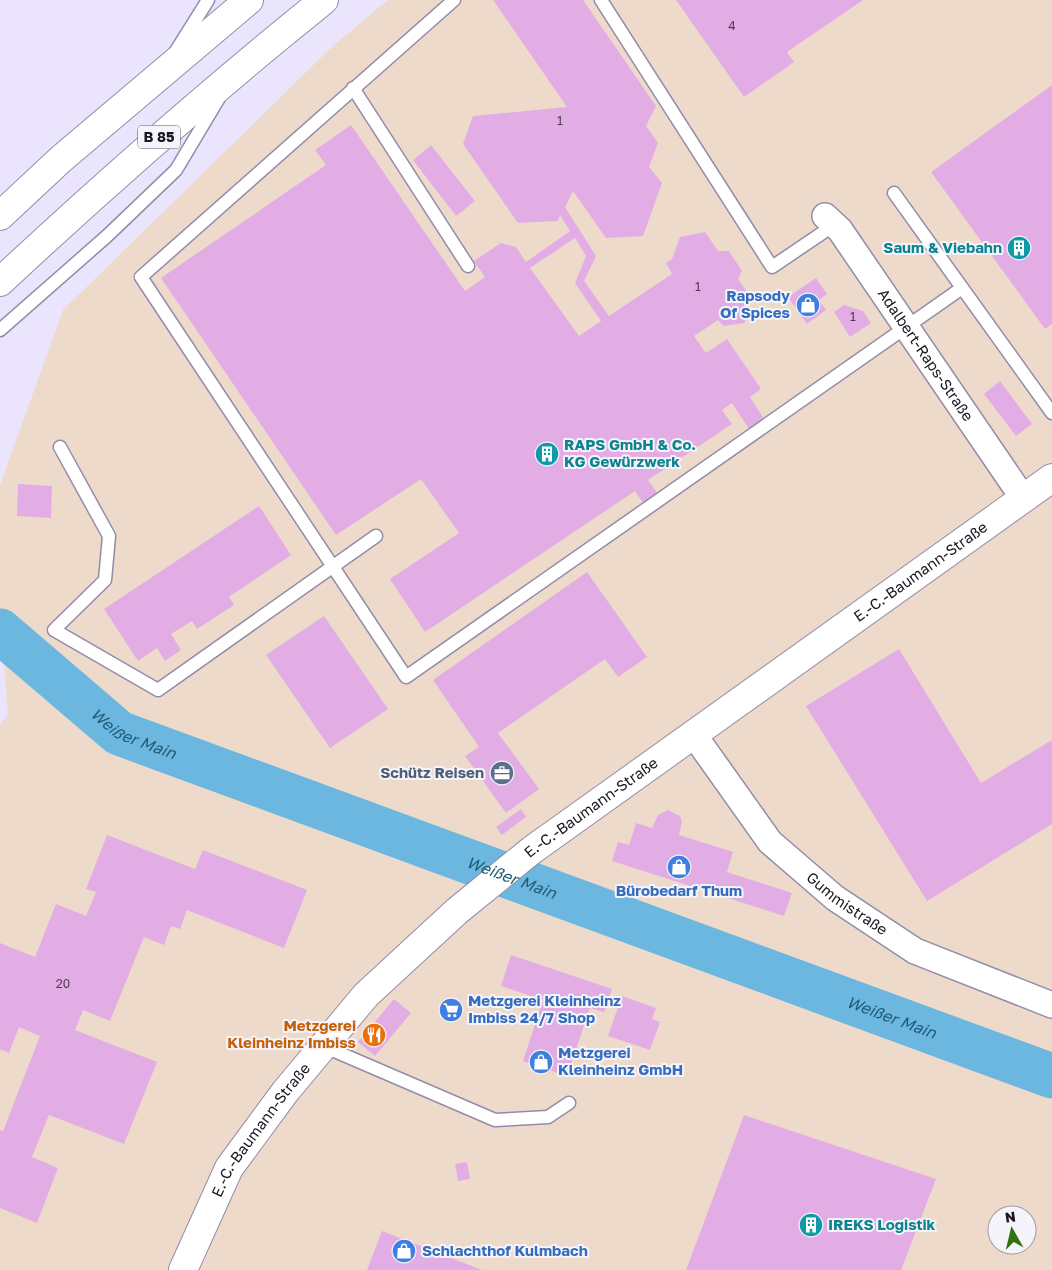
<svg xmlns="http://www.w3.org/2000/svg" width="1052" height="1270" viewBox="0 0 1052 1270" font-family="'Golos Text',sans-serif">
	<style>
		.commercial { fill: #eedacb; fill-rule: evenodd }
		.lines { fill: none; stroke-linecap: round; stroke-linejoin: round }
		.river { stroke: #6cb7e0; stroke-width: 45 }
		.building { fill: #e2ade4; fill-rule: evenodd }
		.lane-casing { stroke: #938ca8; stroke-width: 15 }
		.street-casing { stroke: #938ca8; stroke-width: 28 }
		.secondary-casing { stroke: #938ca8; stroke-width: 30 }
		.highway-casing { stroke: #938ca8; stroke-width: 30 }
		.lane { stroke: #fff; stroke-width: 12 }
		.street { stroke: #fff; stroke-width: 25 }
		.secondary { stroke: #fff; stroke-width: 28 }
		.highway { stroke: #fff; stroke-width: 28 }
		.labels { text-anchor: middle; stroke-width: 4; stroke-linejoin: round; paint-order: stroke }
		.number-label { font-size: 12px; fill: #4c3c52 }
		.shield { fill: #f6f4fb; stroke: #5c5963; stroke-width: 1 }
		.shield-label { font-size: 14px; font-weight: bold; fill: #1a1722 }
		.culture-label { font-size: 15px; font-weight: bold; fill: #0d838f; stroke: #f6f4fb; text-anchor: start }
		.shop-label { font-size: 15px; font-weight: bold; fill: #366cbe; stroke: #f6f4fb; text-anchor: start }
		.street-label { font-size: 15px; fill: #1a1722; stroke: #f6f4fb }
		.service-label { font-size: 15px; font-weight: bold; fill: #4e5e75; stroke: #f6f4fb; text-anchor: end }
		.food-label { font-size: 15px; font-weight: bold; fill: #c56008; stroke: #f6f4fb; text-anchor: end }
		.water-label { font-size: 16px; font-style: italic; fill: #225c78; stroke: #f6f4fb }
	</style>
	<rect width="100%" height="100%" fill="#eae4fd"/>
	<!-- commercial -->
	<path class="commercial" d="M388,0H1052V1270H0V725L8,714L0,611V485L63,310L334,45ZM997,1215H1027V1245H997Z"/>
	<g class="lines">
		<!-- river -->
		<path class="river" id="s1" d="M0,631L119,733L1052,1076"/>
	</g>
	<!-- building -->
	<path class="building" d="M493,0H583L656,106L646,126L658,143L649,167L662,183L643,236L606,238L573,191L565,207L596,256L584,281L609,316L672,274L666,263L672,259L680,237L705,232L718,251H729L742,271L738,279L749,295L745,323L723,326L718,320L694,336L706,353L727,339L761,389L750,397L764,419L749,429L732,403L722,410L732,424L648,480L657,493L643,503L635,491L425,632L390,579L459,533L421,479L336,535L161,278L326,165L315,150L351,125L465,291L485,277L474,261L501,243L516,247L526,262L570,231L560,215L558,221L518,223L463,144L473,116L567,107ZM575,238L586,256L575,283L601,321L579,336L530,268Z
		M676,0H863L787,52L794,62L744,97Z
		M1052,85V324L1045,329L931,172Z
		M431,145L475,201L456,216L413,160Z
		M816,278L827,294L819,300L826,310L807,324L788,297Z
		M844,305L863,311L871,323L850,337L834,312Z
		M1000,381L1032,424L1016,436L984,394Z
		M18,484L52,486L51,518L17,516Z
		M259,506L291,555L229,597L234,605L197,629L192,621L171,634L181,650L165,661L157,648L138,661L104,609Z
		M587,572L647,657L618,677L605,659L498,733L539,789L506,813L465,756L479,747L433,680Z
		M324,616L388,709L330,748L266,655Z
		M899,649L981,783L1052,740V824L927,901L806,706Z
		M521,809L526,817L502,835L496,827Z
		M668,810L680,816L682,822L679,835L733,852L727,872L792,893L784,916L612,861L618,842L629,845L636,823L652,828L658,815Z
		M107,835L195,869L203,850L307,890L284,948L187,910L180,929L171,926L164,945L144,937L110,1021L83,1010L75,1030L157,1062L124,1144L49,1115L32,1157L58,1168L37,1223L0,1208V1130L3,1131L40,1036L19,1027L9,1053L0,1049V943L35,957L56,904L86,916L96,892L86,889Z
		M511,955L612,989L604,1012L590,1008L567,1076L523,1061L543,1000L501,986Z
		M622,996L656,1008L652,1019L660,1022L650,1050L608,1036Z
		M394,999L411,1013L375,1056L358,1042Z
		M456,999L463,1006L448,1022L441,1015Z
		M744,1115L936,1179L901,1270H686Z
		M467,1162L470,1179L458,1181L455,1164Z
		M382,1231L482,1270H367Z"/>
	<g class="lines">
		<!-- lane casing -->
		<g class="lane-casing">
			<path id="lane" d="M454,0L141,277L406,677L962,288
				M601,0L772,267L834,225
				M176,51L208,0
				M353,88L468,266
				M894,193L1052,413
				M0,330L107,236L176,170L219,98
				M60,447L109,536L105,580L54,630L158,690L376,536
				M323,1046L495,1120L548,1117L569,1103"/>
		</g>
		<!-- street casing -->
		<g class="street-casing">
			<g id="street">
				<path id="s2" d="M825,216L840,230L1023,498"/>
				<path id="s3" d="M694,735L770,842L835,898L915,951L1052,1005"/>
			</g>
		</g>
		<!-- secondary casing -->
		<g class="secondary-casing">
			<g id="secondary">
				<path id="s4" d="M183,1270L229,1168L285,1092L366,995L457,911L532,850L1052,478"/>
			</g>
		</g>
		<!-- highway casing -->
		<g class="highway-casing">
			<path id="highway" d="M0,216L61,159L249,0
				M0,282C105,184 212,90 324,0"/>
		</g>
		<!-- lane -->
		<use href="#lane" class="lane"/>
		<!-- street -->
		<use href="#street" class="street"/>
		<!-- secondary -->
		<use href="#secondary" class="secondary"/>
		<!-- highway -->
		<use href="#highway" class="highway"/>
	</g>
	<!-- icons -->
	<defs>
		<g id="building-disc" transform="scale(1.25)"><circle r="9.5" fill="#0f9aa8" stroke="#f6f4fb"/><path d="M-4-6H4V6H1V3H-1V6H-4ZM-2.5-4.3h1.7v1.8h-1.7ZM.8-4.3h1.7v1.8H.8ZM-2.5-1h1.7V.8h-1.7ZM.8-1h1.7V.8H.8Z" fill="#fff"/></g>
		<g id="shop-disc" transform="scale(1.25)"><circle r="9.5" fill="#3f7fe0" stroke="#f6f4fb"/><path d="M-5-2.5h2.3a2.7 3.5 0 0 1 5.4 0H5L5.5 6h-11ZM-1.5-2.5h3a1.5 2.3 0 0 0-3 0Z" fill="#fff"/></g>
		<g id="office-disc" transform="scale(1.25)"><circle r="9.5" fill="#5c6f8a" stroke="#f6f4fb"/><path d="M-6-3h4V-5.5h4V-3h4V5H-6ZM-1-4.5V-3h2v-1.5ZM-6 0V1H6V0Z" fill="#fff"/></g>
		<g id="supermarket-disc" transform="scale(1.25)"><circle r="9.5" fill="#3f7fe0" stroke="#f6f4fb"/><path d="M-6-5.5h2.5l.6 2H6L4.5 2H-2.5L-4.4-4H-6ZM-1.5 3.2a1.3 1.3 0 1 0 .1 0ZM3 3.2a1.3 1.3 0 1 0 .1 0Z" fill="#fff"/></g>
		<g id="restaurant-disc" transform="scale(1.25)"><circle r="9.5" fill="#e8710a" stroke="#f6f4fb"/><path d="M-5-6h1v4h1v-4h1v4h1v-4h1v5L-1.5 .5V6h-2V.5L-5-1ZM5-6V6H3V1.5H1.5Q1.5-4 5-6Z" fill="#fff"/></g>
	</defs>
	<g fill-rule="evenodd">
		<use href="#building-disc" x="1019" y="248"/>
		<use href="#shop-disc" x="808" y="305"/>
		<use href="#building-disc" x="547" y="454"/>
		<use href="#office-disc" x="502" y="773"/>
		<use href="#shop-disc" x="679" y="867"/>
		<use href="#supermarket-disc" x="451" y="1010"/>
		<use href="#restaurant-disc" x="374" y="1035"/>
		<use href="#shop-disc" x="541" y="1062"/>
		<use href="#building-disc" x="811" y="1225"/>
		<use href="#shop-disc" x="404" y="1251"/>
	</g>
	<g class="labels">
		<!-- number labels -->
		<g class="number-label">
			<text x="732" y="30">4</text>
			<text x="560" y="125">1</text>
			<text x="698" y="291">1</text>
			<text x="853" y="321">1</text>
			<text x="63" y="988">20</text>
		</g>
		<!-- shield labels -->
		<rect class="shield" x="138" y="125.5" width="42" height="23" rx="4"/>
		<g class="shield-label">
			<text x="159" y="142">B 85</text>
		</g>
		<!-- culture labels -->
		<g class="culture-label">
			<text x="1002" y="253" text-anchor="end">Saum &amp; Viebahn</text>
			<text x="564" y="450">RAPS GmbH &amp; Co.<tspan x="564" dy="17">KG Gewürzwerk</tspan></text>
			<text x="828" y="1230">IREKS Logistik</text>
		</g>
		<!-- shop labels -->
		<g class="shop-label">
			<text x="790" y="301" text-anchor="end">Rapsody<tspan x="790" dy="17">Of Spices</tspan></text>
			<text x="679" y="896" text-anchor="middle">Bürobedarf Thum</text>
			<text x="468" y="1006">Metzgerei Kleinheinz<tspan x="468" dy="17">Imbiss 24/7 Shop</tspan></text>
			<text x="558" y="1058">Metzgerei<tspan x="558" dy="17">Kleinheinz GmbH</tspan></text>
			<text x="422" y="1256">Schlachthof Kulmbach</text>
		</g>
		<!-- street labels -->
		<g class="street-label">
			<text dy="5" stroke="none"><textPath href="#s2" startOffset="172">Adalbert-Raps-Straße</textPath></text>
			<text dy="5" stroke="none"><textPath href="#s4" startOffset="1031">E.-C.-Baumann-Straße</textPath></text>
			<text dy="5" stroke="none"><textPath href="#s4" startOffset="626">E.-C.-Baumann-Straße</textPath></text>
			<text dy="5" stroke="none"><textPath href="#s3" startOffset="230">Gummistraße</textPath></text>
			<text dy="5" stroke="none"><textPath href="#s4" startOffset="161">E.-C.-Baumann-Straße</textPath></text>
		</g>
		<!-- service labels -->
		<g class="service-label">
			<text x="484" y="778">Schütz Reisen</text>
		</g>
		<!-- food labels -->
		<g class="food-label">
			<text x="356" y="1031">Metzgerei<tspan x="356" dy="17">Kleinheinz Imbiss</tspan></text>
		</g>
		<!-- water labels -->
		<g class="water-label">
			<text dy="6" stroke="none"><textPath href="#s1" startOffset="170">Weißer Main</textPath></text>
			<text dy="6" stroke="none"><textPath href="#s1" startOffset="575">Weißer Main</textPath></text>
			<text dy="6" stroke="none"><textPath href="#s1" startOffset="980">Weißer Main</textPath></text>
		</g>
	</g>
	<!-- north arrow -->
	<g transform="translate(1012 1230) rotate(352)"><circle r="24" fill="#f6f4fb" stroke="#9e9ca4"/>
	<path d="M0-4L9 19L0 12L-9 19Z" fill="#307310"/>
	<text y="-8" font-size="14" font-weight="bold" text-anchor="middle" fill="#1a1722">N</text>
	</g>
</svg>
